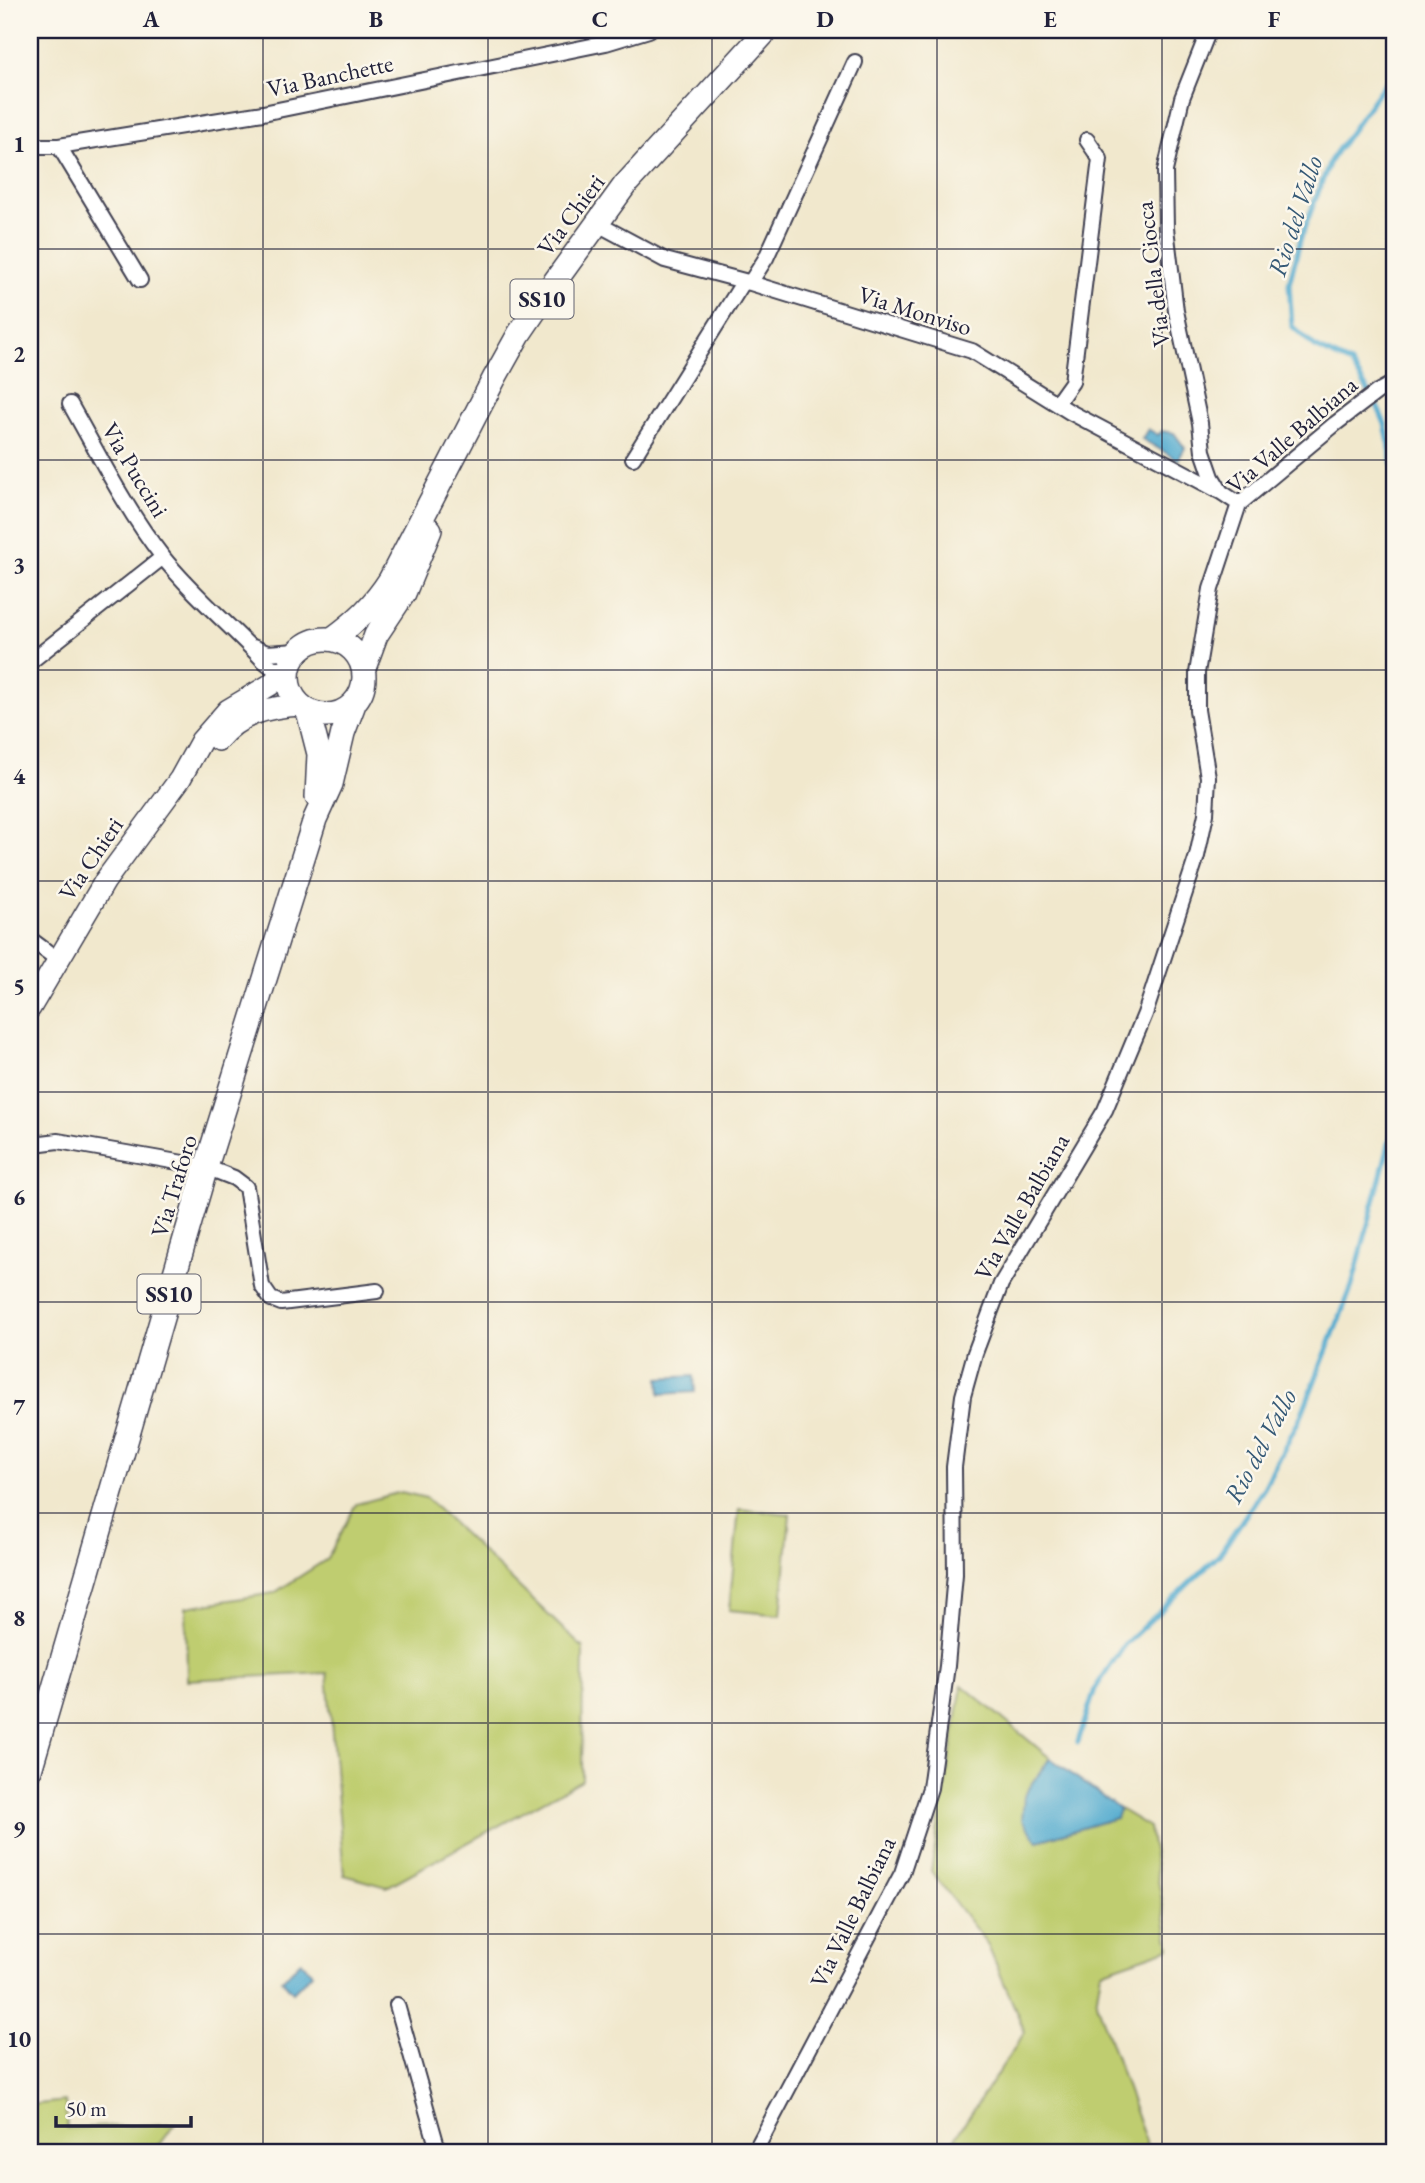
<svg xmlns="http://www.w3.org/2000/svg" width="1425" height="2183" viewBox="0 0 1425 2183" font-family="'EB Garamond',serif">
	<style>
		.green { fill: #bfcd6f; stroke: #707855; stroke-width: 2 }
		.water { fill: #52abcf; stroke: #3a6685; stroke-width: 2 }
		.lines { fill: none; stroke-linecap: round; stroke-linejoin: round }
		.stream { stroke: #52abcf; stroke-width: 5 }
		.street-casing { stroke: #414051; stroke-width: 18 }
		.secondary-casing { stroke: #414051; stroke-width: 24 }
		.primary-casing { stroke: #414051; stroke-width: 26 }
		.street { stroke: #fff; stroke-width: 14 }
		.secondary { stroke: #fff; stroke-width: 21 }
		.primary { stroke: #fff; stroke-width: 23 }
		.grid { fill: none; stroke: #22223b; stroke-width: 2; stroke-opacity: 0.55 }
		.labels { text-anchor: middle; stroke-width: 5; stroke-linejoin: round; paint-order: stroke }
		.shield { fill: #fbf7ec; stroke: #636270; stroke-width: 2 }
		.shield-label { font-size: 23px; font-weight: bold; fill: #22223b }
		.street-label { font-size: 24px; fill: #22223b; stroke: #fbf7ec }
		.water-label { font-size: 26px; font-style: italic; fill: #355976; stroke: #fbf7ec }
		.neatline { fill: none; stroke: #22223b; stroke-width: 2.5 }
		.grid-label { font-size: 23px; text-anchor: middle; font-weight: bold; fill: #22223b }
	</style>
	<rect width="100%" height="100%" fill="#fbf7ec"/>
	<filter id="ink" filterUnits="userSpaceOnUse"><feTurbulence type="fractalNoise" baseFrequency=".0143" numOctaves="2"/><feDisplacementMap in="SourceGraphic" scale="14" xChannelSelector="R" yChannelSelector="G"/><feConvolveMatrix kernelMatrix="1 2 1 2 8 2 1 2 1" color-interpolation-filters="sRGB"/></filter>
	<filter id="wash" filterUnits="userSpaceOnUse"><feTurbulence type="fractalNoise" baseFrequency=".00686" numOctaves="4" result="noise"/><feDisplacementMap in="SourceGraphic" scale="28" xChannelSelector="R" yChannelSelector="G"/><feGaussianBlur stdDeviation="1.57" result="paint"/><feColorMatrix in="noise" values="0 0 0 0 0 0 0 0 0 0 0 0 0 0 0 0 0 1.4 0 .05"/><feComposite in="paint" operator="in"/></filter>
	<g filter="url(#wash)">
		<rect width="100%" height="100%" fill="#f1e8cd"/>
		<!-- green -->
		<path class="green" d="M401,1492L426,1498L583,1648L582,1780L387,1887L344,1875L327,1673L187,1680L186,1607L274,1593L327,1559L356,1504Z
			M739,1509L790,1514L781,1615L729,1610Z
			M962,1685L1050,1758L1024,1796L1038,1841L1116,1818L1119,1809L1149,1827L1170,1948L1101,1972L1096,2002L1146,2142L1147,2153H945L1025,2032L988,1945L931,1871Z
			M65,2101L67,2128L175,2124L152,2153H30V2105Z"/>
		<!-- water -->
		<path class="water" d="M1148,429L1158,435L1162,431L1174,433L1185,448L1178,460L1142,439Z
			M694,1376L695,1392L660,1394L659,1378Z
			M1050,1758L1119,1809L1116,1818L1038,1841L1022,1820L1024,1796Z
			M301,1962L312,1973L293,1992L282,1980Z"/>
		<g class="lines">
			<!-- stream -->
			<path class="stream" d="M1369,392L1351,364L1315,347L1292,326L1289,284L1301,237L1330,161L1385,83L1395,77
				M1376,403L1385,424L1395,473
				M1078,1742L1095,1689L1124,1645L1219,1555L1264,1488L1301,1416L1352,1286L1395,1121"/>
		</g>
	</g>
	<g filter="url(#ink)">
		<g class="lines">
			<!-- street casing -->
			<g class="street-casing">
				<path id="street" d="M1209,30L1182,98L1165,171L1166,228L1176,311L1200,423L1203,451L1212,477L1221,492L1239,504
					M30,146H59L263,113L606,43L649,30
					M59,146L140,280
					M596,223L665,260L744,281L972,351L1070,412L1221,492
					M750,283L766,258L855,62
					M1057,403L1072,382L1100,159L1087,140
					M70,404C99,455 126,510 162,556C192,594 230,625 263,660L273,668H289
					M633,458L744,281
					M253,647L267,653L297,651
					M30,662L163,557
					M30,939L57,959
					M30,1141L34,1144L58,1141L206,1167L234,1178L246,1187L262,1286L271,1299L281,1303L377,1291
					M397,2005L439,2153
					M754,2153L902,1873L930,1788L947,1666L955,1574L954,1467L963,1396L975,1353L1001,1284L1105,1110L1145,1014L1197,856L1206,814L1208,777L1197,710V673L1211,589L1239,504L1335,424L1377,392L1395,382"/>
			</g>
			<!-- secondary casing -->
			<g class="secondary-casing">
				<path id="secondary" d="M218,740C239,714 267,707 300,705
					M30,1008L105,881L180,779L201,741L228,710L270,685L289,668"/>
			</g>
			<!-- primary casing -->
			<g class="primary-casing">
				<path id="primary" d="M288 677a38 38 0 1 1 76 0a38 38 0 1 1-76 0Z
					M332,639C357,621 374,605 390,580L495,377L519,334L551,287L625,185L767,30
					M364,668L376,635L404,593L430,530
					M308,711L319,754L317,797
					M30,1770L206,1167L315,819L331,784L343,733L354,704"/>
			</g>
			<!-- street -->
			<use href="#street" class="street"/>
			<!-- secondary -->
			<use href="#secondary" class="secondary"/>
			<!-- primary -->
			<use href="#primary" class="primary"/>
		</g>
	</g>
	<!-- grid -->
	<path class="grid" d="M263,30V2153M488,30V2153M712,30V2153M937,30V2153M1162,30V2153M30,249H1395M30,460H1395M30,670H1395M30,881H1395M30,1092H1395M30,1302H1395M30,1513H1395M30,1723H1395M30,1934H1395"/>
	<g class="labels">
		<!-- shield labels -->
		<g class="shield">
			<rect x="510.5" y="279.5" width="63" height="39" rx="5"/>
			<rect x="137.5" y="1274.5" width="63" height="39" rx="5"/>
		</g>
		<g class="shield-label">
			<text x="542" y="307">SS10</text>
			<text x="169" y="1302">SS10</text>
		</g>
		<!-- street labels -->
		<g class="street-label">
			<text transform="translate(330 76) rotate(-12)" y="8">Via Banchette</text>
			<text transform="translate(571 215) rotate(-53)" y="8">Via Chieri</text>
			<text transform="translate(1153 274) rotate(-97)" y="8">Via della Ciocca</text>
			<text transform="translate(915 311) rotate(17)" y="8">Via Monviso</text>
			<text transform="translate(1292 435) rotate(-41)" y="8">Via Valle Balbiana</text>
			<text transform="translate(135 470) rotate(59)" y="8">Via Puccini</text>
			<text transform="translate(91 859) rotate(-56)" y="8">Via Chieri</text>
			<text transform="translate(174 1186) rotate(-73)" y="8">Via Traforo</text>
			<text transform="translate(1022 1207) rotate(-60)" y="8">Via Valle Balbiana</text>
			<text transform="translate(853 1912) rotate(-64)" y="8">Via Valle Balbiana</text>
		</g>
		<!-- water labels -->
		<g class="water-label">
			<text transform="translate(1295 216) rotate(-72)" y="9">Rio del Vallo</text>
			<text transform="translate(1260 1446) rotate(-62)" y="9">Rio del Vallo</text>
		</g>
	</g>
	<!-- margin -->
	<rect width="1425" height="2183" fill="none" stroke="#fbf7ec" stroke-width="77"/>
	<!-- scale -->
	<path d="M56 2116v10h135v-10" fill="none" stroke="#22223b" stroke-width="3.5"/>
	<text x="66" y="2116" font-size="21" fill="#22223b" stroke="#fbf7ec" stroke-width="5" paint-order="stroke">50 m</text>
	<rect x="38" y="38" width="1348" height="2106" class="neatline"/>
	<g class="grid-label">
		<text x="151" y="27">A</text>
		<text x="376" y="27">B</text>
		<text x="600" y="27">C</text>
		<text x="825" y="27">D</text>
		<text x="1050" y="27">E</text>
		<text x="1274" y="27">F</text>
		<text x="19" y="152">1</text>
		<text x="19" y="362">2</text>
		<text x="19" y="573">3</text>
		<text x="19" y="784">4</text>
		<text x="19" y="994">5</text>
		<text x="19" y="1205">6</text>
		<text x="19" y="1415">7</text>
		<text x="19" y="1626">8</text>
		<text x="19" y="1837">9</text>
		<text x="19" y="2047">10</text>
	</g>
</svg>
